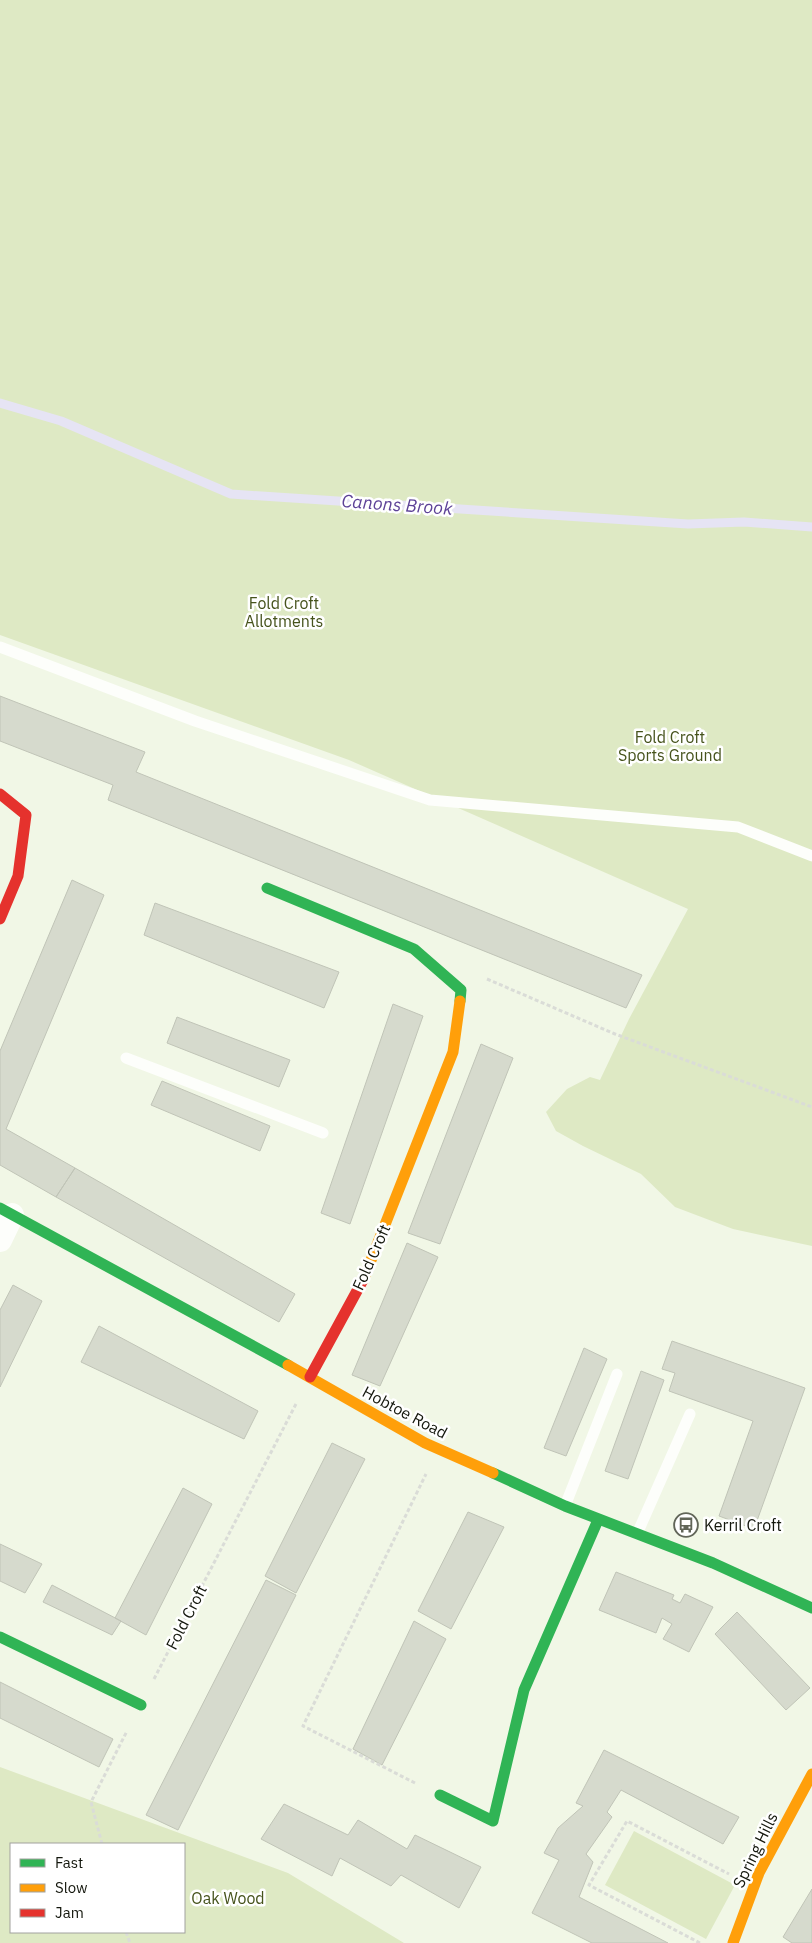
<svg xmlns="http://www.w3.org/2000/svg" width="812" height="1943" viewBox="0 0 812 1943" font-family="'IBM Plex Sans',sans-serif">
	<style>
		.green { fill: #dee9c4; fill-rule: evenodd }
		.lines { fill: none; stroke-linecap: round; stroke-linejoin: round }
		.stream { stroke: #e6e4f4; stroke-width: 9 }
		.building { fill: #d6dacd; stroke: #c0c4b7 }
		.path { stroke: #dadcd7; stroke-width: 3; stroke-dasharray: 4 2.5; stroke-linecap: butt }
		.lane { stroke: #fdfefb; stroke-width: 11 }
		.street { stroke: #fdfefb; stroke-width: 24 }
		.fast { stroke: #30b455; stroke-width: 11 }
		.slow { stroke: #ff9f0a; stroke-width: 11 }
		.jam { stroke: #e5322d; stroke-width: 11 }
		.labels { text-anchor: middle; stroke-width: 5; stroke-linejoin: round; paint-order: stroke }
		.park-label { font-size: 16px; fill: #46531c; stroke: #fff }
		.street-label { font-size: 16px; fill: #13160c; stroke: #fff }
		.poi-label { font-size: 16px; fill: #13160c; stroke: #fff; text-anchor: start }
		.water-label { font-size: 18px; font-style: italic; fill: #5d4297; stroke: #fff }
	</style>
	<rect width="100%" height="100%" fill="#f1f7e6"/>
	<!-- green -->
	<path class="green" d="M0,0H812V1246L733,1229L675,1207L641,1174L583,1146L556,1131L546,1112L567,1089L590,1077L600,1080L629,1019L688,909L349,760L0,635Z
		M0,1767L288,1873L404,1943H0ZM11,1844H184V1932H11Z
		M634,1831L735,1885L706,1939L605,1885Z"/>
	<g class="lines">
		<!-- stream -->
		<path class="stream" d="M0,403L61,421L231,494L688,524L744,522L812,527"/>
	</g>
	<!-- building -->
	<path class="building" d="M0,696L145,752L136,772L642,975L626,1008L108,800L113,785L0,741Z
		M72,880L104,895L6,1129L75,1168L56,1197L0,1165V1051Z
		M155,903L339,972L324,1008L144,935Z
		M393,1004L423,1016L350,1224L321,1213Z
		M177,1017L290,1060L279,1087L167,1043Z
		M481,1044L513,1058L440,1244L408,1233Z
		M162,1081L270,1126L260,1151L151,1105Z
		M75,1168L295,1294L279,1322L56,1197Z
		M407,1243L438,1257L380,1386L352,1375Z
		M13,1285L42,1301L0,1387V1310Z
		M99,1326L258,1411L244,1439L81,1362Z
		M672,1341L805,1388L754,1529L719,1516L753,1421L669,1391L675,1373L662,1369Z
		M584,1348L607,1359L566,1456L544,1448Z
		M641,1371L664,1380L628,1479L605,1471Z
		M332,1443L365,1459L296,1593L265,1576Z
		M183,1488L212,1504L146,1635L115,1618Z
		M468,1512L504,1527L451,1629L418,1611Z
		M0,1544L42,1564L25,1593L0,1581Z
		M616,1572L674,1595L672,1599L680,1603L685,1594L713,1607L689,1652L663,1639L672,1624L662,1618L656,1633L599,1610Z
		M266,1580L296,1595L178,1830L146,1815Z
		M52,1585L121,1621L112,1635L43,1602Z
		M737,1612L810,1688L786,1710L715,1634Z
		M414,1621L446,1639L382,1765L353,1749Z
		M0,1682L113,1739L99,1767L0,1718Z
		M604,1750L739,1817L723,1844L621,1790L607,1812L612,1817L586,1854L593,1862L579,1897L668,1943H592L532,1913L559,1860L544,1853L558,1828L583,1806L576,1803Z
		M284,1804L348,1835L358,1820L407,1849L415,1835L481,1867L459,1908L401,1875L391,1886L340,1858L332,1876L261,1839Z
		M812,1889V1943H792L783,1937Z"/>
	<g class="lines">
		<!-- path -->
		<path class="path" d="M487,979L615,1034L812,1107
			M154,1679L297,1402
			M415,1783L303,1726L426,1474
			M102,1844L91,1802L127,1731
			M126,1932L130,1943
			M700,1943L589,1885L627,1821L729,1874"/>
		<!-- lane -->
		<path class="lane" d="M0,647L195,721L430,800L738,827L812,856
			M126,1058L323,1133
			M565,1506L617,1374
			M637,1534L690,1414"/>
		<!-- street -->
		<path class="street" d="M0,1240L12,1215"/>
		<!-- fast -->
		<path class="fast" d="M267,888L414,949L461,990L460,1001
			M0,1208L288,1365
			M493,1473L565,1506L713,1563L812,1608
			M0,1637L141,1705
			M440,1795L493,1821L524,1690L598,1520"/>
		<!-- slow -->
		<path class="slow" d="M364,1278L453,1052L460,1001
			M288,1365L425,1443L493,1473
			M733,1943L759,1873L812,1774"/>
		<!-- jam -->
		<path class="jam" d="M0,794L26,815L18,876L0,919
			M310,1377L364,1278"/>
	</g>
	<!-- icons -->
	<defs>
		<g id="bus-ring" transform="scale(1.25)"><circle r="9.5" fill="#fff" stroke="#616558" stroke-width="1.5"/><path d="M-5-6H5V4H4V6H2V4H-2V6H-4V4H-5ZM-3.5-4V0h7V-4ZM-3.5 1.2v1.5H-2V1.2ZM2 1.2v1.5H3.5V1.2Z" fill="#616558"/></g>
	</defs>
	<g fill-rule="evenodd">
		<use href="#bus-ring" x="686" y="1525"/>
	</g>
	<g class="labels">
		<!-- park labels -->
		<g class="park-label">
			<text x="284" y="609">Fold Croft<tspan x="284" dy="18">Allotments</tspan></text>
			<text x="670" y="743">Fold Croft<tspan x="670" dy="18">Sports Ground</tspan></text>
			<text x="228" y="1904">Oak Wood</text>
		</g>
		<!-- street labels -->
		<g class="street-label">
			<text transform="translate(371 1257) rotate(-66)" y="6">Fold Croft</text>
			<text transform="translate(405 1412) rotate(28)" y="6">Hobtoe Road</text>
			<text transform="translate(186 1617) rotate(-63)" y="6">Fold Croft</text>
			<text transform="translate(755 1850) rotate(-64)" y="6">Spring Hills</text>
		</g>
		<!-- poi labels -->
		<g class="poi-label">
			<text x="704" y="1531">Kerril Croft</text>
		</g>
		<!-- water labels -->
		<g class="water-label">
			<text transform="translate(397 505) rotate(4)" y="6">Canons Brook</text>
		</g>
	</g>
	<!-- legend -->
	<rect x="10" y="1843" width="175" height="90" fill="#ffffff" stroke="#a1a29e"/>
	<rect x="20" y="1859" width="25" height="8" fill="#30b455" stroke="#a1a29e"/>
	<text x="55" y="1868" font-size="15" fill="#13160c">Fast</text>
	<rect x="20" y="1884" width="25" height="8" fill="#ff9f0a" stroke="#a1a29e"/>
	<text x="55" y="1893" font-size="15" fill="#13160c">Slow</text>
	<rect x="20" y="1909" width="25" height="8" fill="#e5322d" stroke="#a1a29e"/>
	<text x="55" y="1918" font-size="15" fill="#13160c">Jam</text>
</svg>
